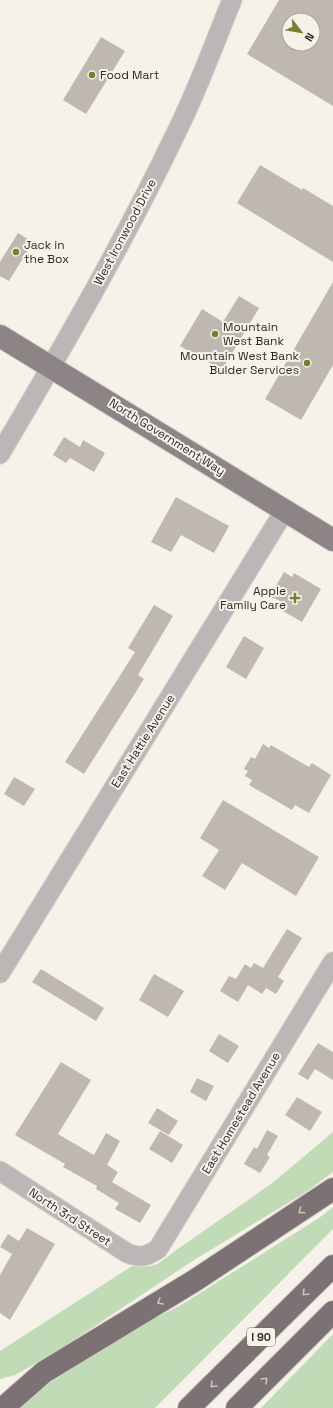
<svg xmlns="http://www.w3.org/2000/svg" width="333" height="1408" viewBox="0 0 333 1408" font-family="'Space Grotesk',sans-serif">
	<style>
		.green { fill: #c0dbb5 }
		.building { fill: #bfb8b1; fill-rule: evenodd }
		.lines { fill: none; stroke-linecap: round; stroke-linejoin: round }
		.minor-casing { stroke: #d2cec6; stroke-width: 21 }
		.major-casing { stroke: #d2cec6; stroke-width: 24 }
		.highway-casing { stroke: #d2cec6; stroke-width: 24 }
		.minor { stroke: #bcb7b7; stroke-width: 19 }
		.major { stroke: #8d8486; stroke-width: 22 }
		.highway { stroke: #7c7274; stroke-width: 22 }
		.oneway { stroke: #cbc5c0 }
		.poi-dot { fill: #728230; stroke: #f6f2e9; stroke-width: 1.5 }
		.labels { text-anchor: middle; stroke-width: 4; stroke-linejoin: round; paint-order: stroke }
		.shield { fill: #f6f2e9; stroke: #696762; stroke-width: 1 }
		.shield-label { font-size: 11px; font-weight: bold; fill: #2d2c28 }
		.poi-label { font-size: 12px; fill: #2d2c28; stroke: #f6f2e9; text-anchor: start }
		.street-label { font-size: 12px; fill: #2d2c28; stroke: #f6f2e9 }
	</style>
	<rect width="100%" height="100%" fill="#f6f2e9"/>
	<!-- green -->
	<path class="green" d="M333,1132V1172L306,1192L194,1260L59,1350L15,1375L0,1379V1351L132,1266C152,1268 157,1266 172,1253L271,1184Z
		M333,1207V1229L155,1408H19L51,1382L127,1332L181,1305L319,1218Z
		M333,1335V1408H261L331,1336Z"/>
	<!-- building -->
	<path class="building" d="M279,0H333V106L247,54ZM289,20H313V44H289Z
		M101,37L125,51L86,114L63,100Z
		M260,165L302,190L303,188L333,206V262L237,203Z
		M18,233L33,242L9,281L0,276V262Z
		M333,282V365L301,420L265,399Z
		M239,296L259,308L222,370L180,346L202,309L223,322Z
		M64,437L80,447L83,440L105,453L94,472L70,458L66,463L53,455Z
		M176,497L229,526L214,553L181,535L171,552L151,542Z
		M284,572L292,577L294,573L321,589L302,622L276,607L280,601L270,596Z
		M154,605L173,616L138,675L144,679L84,774L65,762L135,652L128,648Z
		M244,636L264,648L246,679L226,667Z
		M263,744L269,748L271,745L309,767L312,763L331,775L309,813L295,805L292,810L249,785L252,780L245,776L248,771L244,769L251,757L255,759Z
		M14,777L35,789L24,806L4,794Z
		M223,800L319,857L296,896L242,863L225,890L202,876L219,850L200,838Z
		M287,929L302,938L278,977L284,981L276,994L266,988L262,994L248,985L238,1002L220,991L229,976L236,979L245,964L251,968L254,963L263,968Z
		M41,969L104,1008L96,1021L32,982Z
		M154,974L184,991L168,1017L139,1000Z
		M219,1034L239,1046L228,1063L209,1051Z
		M318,1043L333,1052V1080L315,1069L308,1080L298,1074Z
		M61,1062L91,1080L58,1134L94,1155L106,1133L120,1141L107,1165L118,1172L112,1182L151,1205L140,1223L115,1209L119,1203L96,1189L97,1186L63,1167L65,1164L15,1135Z
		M197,1078L214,1086L206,1101L190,1092Z
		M297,1097L322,1112L310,1131L285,1115Z
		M157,1108L178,1121L169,1135L148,1123Z
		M267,1130L278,1136L267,1155L270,1157L260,1173L244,1164L254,1147L257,1149Z
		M160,1131L183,1145L172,1163L149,1149Z
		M27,1228L55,1244L10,1320L0,1313V1275L12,1254L0,1247L8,1234L19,1241Z"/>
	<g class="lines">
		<!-- minor casing -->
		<g class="minor-casing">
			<path id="minor" d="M0,454C62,349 124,242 177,131C198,89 214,44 232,0
				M0,973L285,510
				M0,1171L127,1253C140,1258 146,1257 158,1249L333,962"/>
		</g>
		<!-- major casing -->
		<g class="major-casing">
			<path id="major" d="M0,336L333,540"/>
		</g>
		<!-- highway casing -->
		<g class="highway-casing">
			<path id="highway" d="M3,1408L44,1372L194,1281L333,1189
				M189,1408L333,1266
				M237,1408L333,1312"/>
		</g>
		<!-- minor -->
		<use href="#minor" class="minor"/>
		<!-- major -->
		<use href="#major" class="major"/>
		<!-- highway -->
		<use href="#highway" class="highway"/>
	</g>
	<!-- one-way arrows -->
	<defs><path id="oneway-chevron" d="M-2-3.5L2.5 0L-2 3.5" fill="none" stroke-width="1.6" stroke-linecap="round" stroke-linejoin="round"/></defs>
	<g class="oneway">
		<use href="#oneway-chevron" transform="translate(301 1211) rotate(146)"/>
		<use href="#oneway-chevron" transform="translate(305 1293) rotate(135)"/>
		<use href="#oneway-chevron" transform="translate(160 1302) rotate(149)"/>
		<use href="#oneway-chevron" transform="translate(265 1380) rotate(-45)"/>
		<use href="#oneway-chevron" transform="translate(213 1385) rotate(135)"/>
	</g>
	<!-- markers -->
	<g class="poi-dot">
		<circle cx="92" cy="75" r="4"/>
		<circle cx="16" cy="252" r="4"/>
		<circle cx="215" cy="334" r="4"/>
		<circle cx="307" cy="363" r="4"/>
		<path d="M293 592h4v4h4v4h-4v4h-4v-4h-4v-4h4z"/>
	</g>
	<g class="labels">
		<!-- shield labels -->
		<rect class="shield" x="247" y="1328" width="28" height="18" rx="3"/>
		<g class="shield-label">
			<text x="261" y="1341">I 90</text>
		</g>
		<!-- poi labels -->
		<g class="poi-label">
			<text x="100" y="79">Food Mart</text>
			<text x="24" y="249">Jack in<tspan x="24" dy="14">the Box</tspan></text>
			<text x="223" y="331">Mountain<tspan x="223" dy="14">West Bank</tspan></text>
			<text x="299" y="360" text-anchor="end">Mountain West Bank<tspan x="299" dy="14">Bulder Services</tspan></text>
			<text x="286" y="595" text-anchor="end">Apple<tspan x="286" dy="14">Family Care</tspan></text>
		</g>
		<!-- street labels -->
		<g class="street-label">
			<text transform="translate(125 232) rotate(-62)" y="4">West Ironwood Drive</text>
			<text transform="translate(167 437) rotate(32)" y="4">North Government Way</text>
			<text transform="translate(143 741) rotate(-58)" y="4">East Hattie Avenue</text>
			<text transform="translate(241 1113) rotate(-59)" y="4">East Homestead Avenue</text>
			<text transform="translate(70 1217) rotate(33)" y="4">North 3rd Street</text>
		</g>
	</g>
	<!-- north arrow -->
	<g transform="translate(301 32) rotate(121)"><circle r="19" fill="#f6f2e9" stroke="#a6a39c"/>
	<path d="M0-3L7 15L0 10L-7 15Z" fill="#728230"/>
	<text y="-6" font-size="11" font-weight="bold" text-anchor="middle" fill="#2d2c28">N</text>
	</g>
</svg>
